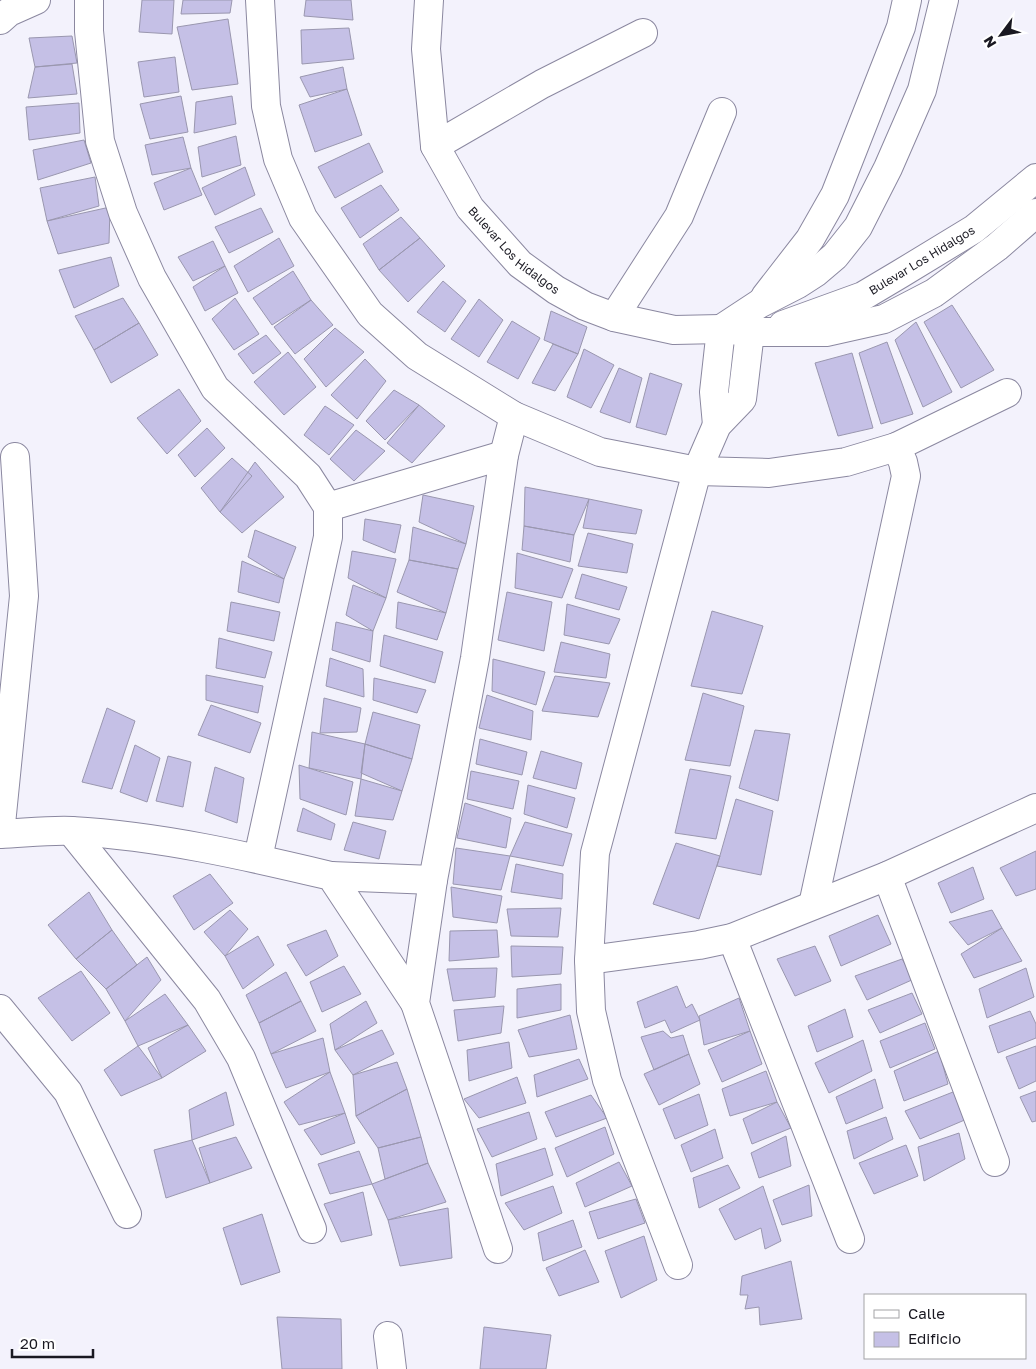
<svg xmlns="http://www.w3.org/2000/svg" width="1036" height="1369" viewBox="0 0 1036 1369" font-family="'Golos Text',sans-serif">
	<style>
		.building { fill: #c5c0e6; stroke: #9a97af }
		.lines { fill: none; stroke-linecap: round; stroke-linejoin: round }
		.minor-casing { stroke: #8b88a0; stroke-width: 30 }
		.minor { stroke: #fff; stroke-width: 28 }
		.labels { text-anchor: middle; stroke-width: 4.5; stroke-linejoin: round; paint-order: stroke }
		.street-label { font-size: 12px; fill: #191821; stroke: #fff }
	</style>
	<rect width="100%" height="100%" fill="#f3f2fc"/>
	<!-- building -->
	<path class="building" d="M142,0H174L172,34L139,32Z
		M183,0H232L230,13L181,14Z
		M306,0H351L353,20L304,16Z
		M228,19L238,84L192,90L177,27Z
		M349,28L354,59L302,64L301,30Z
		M72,36L77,63L35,67L29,38Z
		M175,57L179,92L144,97L138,62Z
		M72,64L77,94L28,98L35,67Z
		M343,67L347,89L310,97L300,77Z
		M347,89L362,135L315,152L299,105Z
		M181,96L188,132L150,139L140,104Z
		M232,96L236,124L194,133L196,102Z
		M79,103L80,133L29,140L26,107Z
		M236,136L241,165L202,177L198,147Z
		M183,137L191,168L152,175L145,145Z
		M84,140L91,163L38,180L33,150Z
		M369,143L383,172L335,198L318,167Z
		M245,167L255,195L215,215L202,188Z
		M191,168L202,195L164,210L154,183Z
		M95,177L99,206L47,221L40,188Z
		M381,185L399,210L360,238L341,208Z
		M110,207L109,243L58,254L47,221Z
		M261,208L273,232L229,253L215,227Z
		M401,217L420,238L379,270L363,244Z
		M279,238L294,266L248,292L234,266Z
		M420,238L445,266L408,302L379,270Z
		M213,241L225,266L193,281L178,257Z
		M111,257L119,286L74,308L59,270Z
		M225,266L238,293L205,311L193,287Z
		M293,271L311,300L272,325L253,298Z
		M443,281L466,301L445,332L417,312Z
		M123,298L139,323L94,350L75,316Z
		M235,298L259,334L234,350L212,319Z
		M479,299L503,320L479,357L451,339Z
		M311,300L333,325L295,354L274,327Z
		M952,305L994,370L961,388L924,322Z
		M551,311L587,327L578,354L544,340Z
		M512,321L540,338L518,379L487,362Z
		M916,322L952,392L923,407L895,340Z
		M139,323L158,355L111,383L94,350Z
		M335,328L364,352L326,387L304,359Z
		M266,335L281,353L253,374L238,354Z
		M887,342L913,414L881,424L859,353Z
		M553,344L578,354L555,391L532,383Z
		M584,349L614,365L591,408L567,397Z
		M288,352L316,387L284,415L254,382Z
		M852,353L873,428L838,436L815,363Z
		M365,359L386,381L357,419L331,395Z
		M619,368L642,378L630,423L600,412Z
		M650,373L682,384L666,435L636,427Z
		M179,389L201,421L167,454L137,418Z
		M394,390L419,405L385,440L366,421Z
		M419,405L445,426L412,463L387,443Z
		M325,406L354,425L329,455L304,435Z
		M207,428L225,448L195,477L178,455Z
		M356,430L385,451L354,481L330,459Z
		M232,458L252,476L220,512L201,488Z
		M255,462L284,497L242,533L220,512Z
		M525,487L589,499L574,535L524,526Z
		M423,495L474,506L466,544L419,522Z
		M589,499L642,510L636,534L583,528Z
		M365,519L401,525L395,553L363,540Z
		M524,526L574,535L570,562L522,550Z
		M413,527L466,544L458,569L409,560Z
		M255,530L296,547L284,579L248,557Z
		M588,533L633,544L627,573L578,566Z
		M352,551L396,559L386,598L348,578Z
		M517,553L573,569L562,598L515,588Z
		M409,560L458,569L446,613L397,592Z
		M242,561L284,579L279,603L238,592Z
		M582,574L627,587L619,610L575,598Z
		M353,585L386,598L373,631L346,615Z
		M507,592L552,602L544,651L498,640Z
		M231,602L280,612L274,641L227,631Z
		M398,602L446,613L437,640L396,628Z
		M567,604L620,619L609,644L564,635Z
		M712,611L763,626L742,694L691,686Z
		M336,622L373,631L370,662L332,650Z
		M384,635L443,652L435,683L380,666Z
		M219,638L272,652L265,678L216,668Z
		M561,642L610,654L606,678L554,672Z
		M330,658L363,669L364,697L326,686Z
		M493,659L545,672L536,705L492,691Z
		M206,675L263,686L258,713L206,700Z
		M555,676L610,683L598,717L542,711Z
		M374,678L426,690L417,713L373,700Z
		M703,693L744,706L730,766L685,760Z
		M487,695L533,711L531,740L479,728Z
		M324,698L361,708L357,732L320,733Z
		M211,705L261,723L250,753L198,735Z
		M107,708L135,721L112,789L82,782Z
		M373,712L420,725L412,759L365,744Z
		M755,730L790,734L778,801L739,788Z
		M312,732L365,744L361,779L309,768Z
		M480,739L527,752L522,775L476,764Z
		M365,744L412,759L402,791L361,773Z
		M135,745L160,758L147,802L120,792Z
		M541,751L582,763L576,789L533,778Z
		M168,756L191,762L183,807L156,801Z
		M299,765L353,782L346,815L300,799Z
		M215,767L244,778L237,823L205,811Z
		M690,769L731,776L716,839L675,833Z
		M471,771L519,781L513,809L467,799Z
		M361,779L402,791L393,820L355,816Z
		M528,785L575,798L567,828L524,814Z
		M736,799L773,811L761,875L717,866Z
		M465,803L511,818L506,848L457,838Z
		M303,808L335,824L331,840L297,831Z
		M353,822L386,831L379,859L344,850Z
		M525,822L572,834L563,866L510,856Z
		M676,843L720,856L699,919L653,904Z
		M456,848L510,856L501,890L453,884Z
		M1036,851V889L1016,896L1000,868Z
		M516,864L563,874L562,899L511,892Z
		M973,867L984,899L951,913L938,883Z
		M210,874L233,903L194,930L173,896Z
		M451,887L502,896L497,923L453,917Z
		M89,892L112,930L76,959L48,925Z
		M561,908L558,937L511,936L507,909Z
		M230,910L248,929L225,956L204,932Z
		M992,910L1002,928L968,945L949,922Z
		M878,915L891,944L841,966L829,936Z
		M1002,928L1022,961L974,978L961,954Z
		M112,930L137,965L106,989L76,959Z
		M326,930L338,956L306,976L287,945Z
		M497,930L499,957L449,961L450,931Z
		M258,936L274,965L243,989L225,956Z
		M511,946L563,947L561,974L512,977Z
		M815,946L831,981L795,996L777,959Z
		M147,957L161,980L125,1021L106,989Z
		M902,959L914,979L867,1000L855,976Z
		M344,966L361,994L322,1012L310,982Z
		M497,968L495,997L453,1001L447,969Z
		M1026,968L1034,997L987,1018L979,989Z
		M81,971L110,1013L72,1041L38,998Z
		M286,972L301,1001L259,1023L246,995Z
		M561,984V1010L517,1018V989Z
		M677,986L686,1008L692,1004L700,1020L671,1033L665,1020L645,1028L637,1002Z
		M912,993L922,1014L880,1033L868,1010Z
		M165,994L188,1025L138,1046L125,1021Z
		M739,998L750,1031L704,1045L699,1016Z
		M301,1001L316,1031L271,1054L259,1023Z
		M366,1001L377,1023L335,1050L330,1024Z
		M504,1006L501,1033L458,1041L454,1010Z
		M845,1009L853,1037L817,1052L808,1026Z
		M1030,1011L1036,1024V1038L998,1053L989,1026Z
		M570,1015L577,1049L529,1057L518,1030Z
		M925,1023L935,1049L890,1068L880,1041Z
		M188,1025L206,1051L162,1078L148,1048Z
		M382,1030L394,1054L353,1075L335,1050Z
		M663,1031L671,1038L683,1035L689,1054L654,1070L641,1037Z
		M750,1031L762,1064L722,1082L708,1050Z
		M323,1038L330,1072L286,1088L271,1054Z
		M863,1040L872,1071L829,1093L815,1063Z
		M509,1042L512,1068L469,1081L467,1050Z
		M138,1046L162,1078L121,1096L104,1070Z
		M1036,1046V1081L1019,1089L1006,1057Z
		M939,1051L948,1084L904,1101L894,1071Z
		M689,1054L700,1084L659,1105L644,1074Z
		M579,1059L588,1079L537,1097L534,1075Z
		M397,1062L407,1089L356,1116L353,1075Z
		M766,1071L777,1102L730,1116L722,1089Z
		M330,1072L345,1113L299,1125L284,1102Z
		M517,1077L526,1103L479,1118L464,1099Z
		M875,1079L883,1108L846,1124L836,1097Z
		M407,1089L421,1137L378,1148L356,1116Z
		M958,1090L967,1119L920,1139L905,1111Z
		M1036,1091V1121L1032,1122L1020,1097Z
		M226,1092L234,1125L192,1140L189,1110Z
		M699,1094L708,1125L675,1139L663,1109Z
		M591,1095L607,1118L556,1137L545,1112Z
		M777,1102L791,1128L752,1144L743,1119Z
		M529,1112L537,1139L492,1157L477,1129Z
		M345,1113L355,1143L321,1155L304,1130Z
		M886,1117L893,1139L854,1159L847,1131Z
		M605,1127L614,1154L567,1177L555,1148Z
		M715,1129L723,1158L691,1172L681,1145Z
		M959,1133L965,1159L924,1181L918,1147Z
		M786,1136L791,1166L759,1178L751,1153Z
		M236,1137L252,1168L210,1183L199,1148Z
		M421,1137L428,1163L385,1179L378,1148Z
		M192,1140L210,1183L166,1198L154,1150Z
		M906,1145L918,1176L874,1194L859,1163Z
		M545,1148L553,1175L501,1196L496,1164Z
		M359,1151L372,1184L330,1194L318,1164Z
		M619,1162L632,1186L585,1207L576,1183Z
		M428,1163L446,1202L388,1220L372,1184Z
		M728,1165L740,1188L699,1208L693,1178Z
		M809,1185L812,1216L782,1225L773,1200Z
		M553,1186L562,1213L524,1230L505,1203Z
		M763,1186L781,1241L765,1249L761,1228L735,1240L719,1209Z
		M363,1192L372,1235L341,1242L324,1204Z
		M636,1199L645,1223L598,1239L589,1212Z
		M448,1208L452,1258L400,1266L388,1220Z
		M262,1214L280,1272L241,1285L223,1228Z
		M573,1220L582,1247L543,1261L538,1233Z
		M644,1236L657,1280L621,1298L605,1251Z
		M585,1250L599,1282L559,1296L546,1268Z
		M791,1261L802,1319L760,1325L759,1307L745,1309L748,1295H740L742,1276Z
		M277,1317L341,1319L342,1369H282Z
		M484,1327L551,1335L546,1369H480Z"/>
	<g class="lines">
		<!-- minor casing -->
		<g class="minor-casing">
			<g id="minor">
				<path d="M89,0V31L100,141L123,213L152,278L215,388L308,476L328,507V537L258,858"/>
				<path d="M260,0L266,106L278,159L303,218L370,314L417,356L514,416L600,452L697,471L769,473L846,462L896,447L1007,393"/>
				<path id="s1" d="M429,0L426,49L435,146L470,208L520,264L556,290L585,306L614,317L674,330L721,329L750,332H826L884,319L934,293L997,247L1036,213"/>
				<path d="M0,20L9,12L36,0"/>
				<path d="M435,146L542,84L643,33"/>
				<path d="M765,297L810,239L835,195L901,27L907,0"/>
				<path d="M614,317L679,216L722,112"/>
				<path id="s2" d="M783,325L863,296L900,274L974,229L1036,178"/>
				<path d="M717,425L714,392L721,329L759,304L798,284L815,273L835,256L858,227L888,168L922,90L944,0"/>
				<path d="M328,507L504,455"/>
				<path d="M71,831L207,1000L241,1058L312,1229"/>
				<path d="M0,834C24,833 49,830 72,831C160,836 247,856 331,876L415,1003"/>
				<path d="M0,834L24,596L15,457"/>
				<path d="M331,876L433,880"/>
				<path d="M887,876L995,1162"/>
				<path d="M813,905L906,476L903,462L896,447"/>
				<path d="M732,938L850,1239"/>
				<path d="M589,960L699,945L732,938L887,876L1036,808"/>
				<path d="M0,1009L68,1092L127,1214"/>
				<path d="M498,1249L415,1003L433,880L475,658L504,455L514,416"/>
				<path d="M678,1265L607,1080L591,1011L589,960L595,853L697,471L717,425L742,399L750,332"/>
				<path d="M388,1336L392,1369"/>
			</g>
		</g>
		<!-- minor -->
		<use href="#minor" class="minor"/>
	</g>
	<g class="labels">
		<!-- street labels -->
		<g class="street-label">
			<text dy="4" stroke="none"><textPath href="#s1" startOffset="279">Bulevar Los Hidalgos</textPath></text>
			<text dy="4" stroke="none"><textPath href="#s2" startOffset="154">Bulevar Los Hidalgos</textPath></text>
		</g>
	</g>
	<!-- legend -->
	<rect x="864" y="1294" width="162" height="65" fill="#ffffff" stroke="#a3a3a6"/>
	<rect x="874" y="1310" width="25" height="8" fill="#ffffff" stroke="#a3a3a6"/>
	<text x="908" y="1319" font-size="15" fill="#191821">Calle</text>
	<rect x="874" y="1332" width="25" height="15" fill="#c5c0e6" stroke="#a3a3a6"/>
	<text x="908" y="1344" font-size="15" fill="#191821">Edificio</text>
	<!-- north arrow -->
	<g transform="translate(1001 35) rotate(238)" stroke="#ffffff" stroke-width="4" paint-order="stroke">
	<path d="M0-4L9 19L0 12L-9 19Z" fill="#191821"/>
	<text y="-8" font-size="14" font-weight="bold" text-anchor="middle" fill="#191821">N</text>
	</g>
	<!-- scale -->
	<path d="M12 1349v8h81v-8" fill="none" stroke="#191821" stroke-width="2.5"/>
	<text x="20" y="1349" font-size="15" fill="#191821" stroke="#ffffff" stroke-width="4" paint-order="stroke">20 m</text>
</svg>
